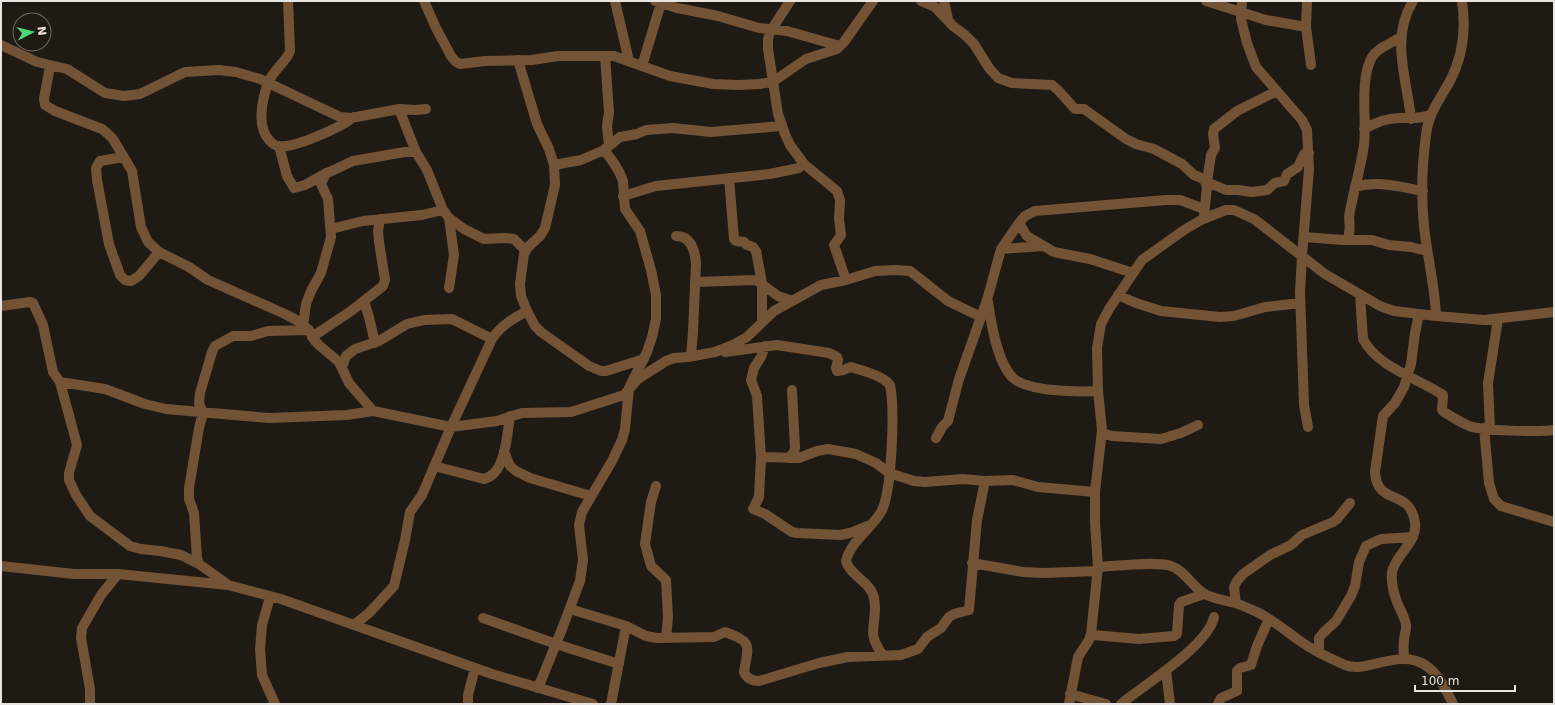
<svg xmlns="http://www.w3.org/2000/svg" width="1555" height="705" viewBox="0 0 1555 705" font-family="'DejaVu Sans',sans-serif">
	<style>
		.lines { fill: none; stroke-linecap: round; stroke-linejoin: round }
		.minor { stroke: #725336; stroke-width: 10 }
	</style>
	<rect width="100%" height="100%" fill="#201a14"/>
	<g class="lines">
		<!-- minor -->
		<path class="minor" d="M288,1L290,51C287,61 273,70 268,83C262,100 256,127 270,141C272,143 275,146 278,146C294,149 341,127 354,117
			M424,1L436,28L451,56L455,61L460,64L485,61L532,60L558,56H614L670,76L713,84L739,85L760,84L774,81L806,59L837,49L844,42L873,1
			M615,1L629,61
			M655,1L677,8L718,16L759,28L787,31L840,46
			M790,1L770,32L768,39V49L778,114L785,134L790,145L804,164L837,191L840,200L839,219L841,235L834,245L846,280
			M921,1L935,7L953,26L965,35L974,44L989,68L998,78L1012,83L1052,85L1058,90L1075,109H1084L1126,139L1136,144L1154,149L1182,164L1194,175L1204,179L1207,187L1204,215
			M944,1L948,19
			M1206,1L1266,20L1306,27
			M1242,1L1241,19L1247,43L1256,67L1302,120L1307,130L1309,169L1302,256L1300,292L1304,405L1308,427
			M1307,1L1306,27L1311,65
			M1,45L37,62L67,69L105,93L124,96L140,94L185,72L219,70L236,72L260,79L340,117L351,118L399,109L416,110L426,109
			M605,56L609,112L607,126L609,146
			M518,60L537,124L549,149L554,165L555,185L545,228L540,236L528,247L524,254L520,284L521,296L527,311L535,326L541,332L589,366L601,371H606L644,359
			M50,66L44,99L45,105L55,111L102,129L108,134L113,139L132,171L141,227L148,242L159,252L189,267L208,280L285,314L300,322L309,330L315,341L320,346L339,362L349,383L373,411
			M642,66L661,3
			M1277,91L1237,111L1214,129L1213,134L1215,148L1211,155L1207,182L1226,190H1238L1252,192L1267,190L1275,183L1284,181L1287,174L1298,167L1304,154L1309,153
			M399,109L416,152L427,170L443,210L449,218L464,229L484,239L505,238L514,239L526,251
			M1411,119C1407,79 1390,38 1413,1
			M1364,129C1376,122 1389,117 1403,118C1414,118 1419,119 1430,115
			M279,146L287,176L294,188L305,185L325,174L353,161L405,152H416
			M124,157L100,161L96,168L97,180L109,244L120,275L125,280L131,281L139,276L159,252
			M554,165L581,160L604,150L620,137L637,134L646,130L673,128L711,132L781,126
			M729,178L734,239L736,241L744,242L747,245L753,247L756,251L762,283V322
			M1355,187C1378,180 1400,187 1423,191
			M623,196L656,186L770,174L799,168
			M1019,223L1027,236L1054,252L1090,259L1133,273
			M331,229L363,221L422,215L443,210
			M676,236C691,236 695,251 696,263L693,332L691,356
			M1304,237L1343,240H1372L1389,245L1411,247L1427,251
			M1347,240C1353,228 1347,222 1350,211C1354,189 1361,167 1364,145C1367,118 1359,81 1372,57C1378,47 1393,43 1402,36
			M1001,249L1043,246
			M695,282L756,280L778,296L790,300
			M449,288L454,255L449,218
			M1118,295L1136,303L1161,311L1220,317L1234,316L1265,307L1300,303
			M1360,295L1363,339C1378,368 1418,378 1443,395L1442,410L1444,412C1452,417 1460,422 1469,426C1483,431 1538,432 1554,430
			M364,301L369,317L375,343
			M988,302C991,323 997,361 1012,377C1027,392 1078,392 1098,391
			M1,306L30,302L33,303L43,325L53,372L60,382L105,389L145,404L166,409L269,418L347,415L373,411L451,427L497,421L522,413L571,412L624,395L638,379L666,361L674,358L688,357L715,352L733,345L747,337L774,311L821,285L846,280L875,271L896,270L910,271L948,301L981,317
			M1436,316C1435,286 1427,256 1424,226C1421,197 1422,165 1426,135C1428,114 1440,99 1450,81C1463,56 1466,28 1462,1
			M303,326L306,304L311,291L321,273L331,237L328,199L321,184L326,173
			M312,337L351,311L383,286L385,280L379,242L378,231L380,219
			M765,346L761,357L754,368L751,380L757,396L761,457L759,497L753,509L765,514L792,532L797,533L840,535L850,533L867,526
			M725,352L777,345L829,353L837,357L838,360L836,368L837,371L843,370L851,367C863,371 882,375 890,385C895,408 892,493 881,512C871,529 851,541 846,561C850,576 871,582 874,598C879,623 864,631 883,655
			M342,367L346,356L355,349L379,341L407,324L424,320L452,319L492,339
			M60,382L77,445L69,473V480L76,495L90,516L130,546L141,549L160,551L181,555L199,564L227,584
			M1484,428L1489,483L1494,499L1501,506L1554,522
			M1490,429L1488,383L1498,319
			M1102,433L1112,436L1161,439L1181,433L1198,425
			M936,438L942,427L948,421L959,379L987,300L1001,249L1019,223L1025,216L1035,211L1166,200H1180L1204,209
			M504,451L510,466L516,471L530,478L591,496
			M761,457L799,458L817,451L828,449L856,454L876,463L889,473L914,481L925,482L963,479L985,481L1013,480L1038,487L1095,492
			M789,458L794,452L795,448L792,390
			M434,466L484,479C506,474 507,434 510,416
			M656,486L651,502L645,544L651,566L666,580L668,617L666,638
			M972,563L1023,572L1043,573L1098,571
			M199,564L197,558L194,513L189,499V488L199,428L203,413L199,403L200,393L212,352L215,346L233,336H251L268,331L309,330
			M1,566L74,574H118L228,585L281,599L492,674L593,704
			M1098,567C1115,566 1156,561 1171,566C1184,570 1192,586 1203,593C1213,599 1224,600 1235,603C1242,605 1250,609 1257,612C1273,620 1286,631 1300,641C1314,651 1329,658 1345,665C1367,674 1398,648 1425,665C1439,674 1446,690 1453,704
			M270,597L262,625L260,649L262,675L275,704
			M1236,603L1234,587L1237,581L1243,574L1270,555L1291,545L1302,535L1333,522L1337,519L1350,503
			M570,609L626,626L646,636L657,638L714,637L725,632C754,642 748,646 744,672C747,679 752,681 759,681L819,663L848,657L901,655L918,649L927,637L941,628L949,617L954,614L969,610L977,520L985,481
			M483,618L556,644L619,664
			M354,625L369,613L394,586L405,540L410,512L422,495L451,427L492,339C500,326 514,318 527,311
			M1091,634L1093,635L1139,639L1174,636L1177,634L1179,605L1181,602L1204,594
			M1319,653V638L1323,633L1336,621L1351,596L1355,586L1359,562L1366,546L1381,539L1413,537
			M1404,659C1404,653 1403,646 1404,640C1404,635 1407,630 1406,625C1405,617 1400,610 1397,602C1394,594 1391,581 1392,572C1395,555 1418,542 1415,523C1410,487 1377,507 1375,472L1383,416L1395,403L1404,387L1411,364L1415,333L1419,314
			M1166,670L1170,704
			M538,688L562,629L580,581L583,560L579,525L582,512L612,461L622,440L625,429L629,388L647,352L652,337L656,319V295L651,270L640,231L625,209L623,181C619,169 612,160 604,150
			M1070,694L1106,704
			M90,704V689L81,638L82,628L101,595L118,574
			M468,704V695L475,668
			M611,704L626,626
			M1069,704L1078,657L1089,640L1091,634L1098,567L1095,522V492L1102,430L1098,391L1097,348L1101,324L1109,309L1142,260L1184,230L1203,219L1226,210H1234L1254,219L1325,274L1380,306L1394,311L1436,316L1484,320L1554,312
			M1121,704C1144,685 1208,646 1214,617
			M1218,704L1221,698L1237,691V671L1240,668L1251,665L1257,646L1269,619"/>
	</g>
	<!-- border -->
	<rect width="1555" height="705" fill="none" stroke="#eae5e1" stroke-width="4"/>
	<!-- north arrow -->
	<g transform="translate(32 32) rotate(83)"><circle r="19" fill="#201a14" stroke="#716b66"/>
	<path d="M0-3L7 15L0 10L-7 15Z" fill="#4dd676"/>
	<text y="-6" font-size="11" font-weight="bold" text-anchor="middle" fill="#eae5e1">N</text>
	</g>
	<!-- scale -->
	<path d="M1415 685v6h100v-6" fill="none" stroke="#eae5e1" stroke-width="2"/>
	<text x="1421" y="685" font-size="12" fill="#eae5e1" stroke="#201a14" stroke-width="3" paint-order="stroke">100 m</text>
</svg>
